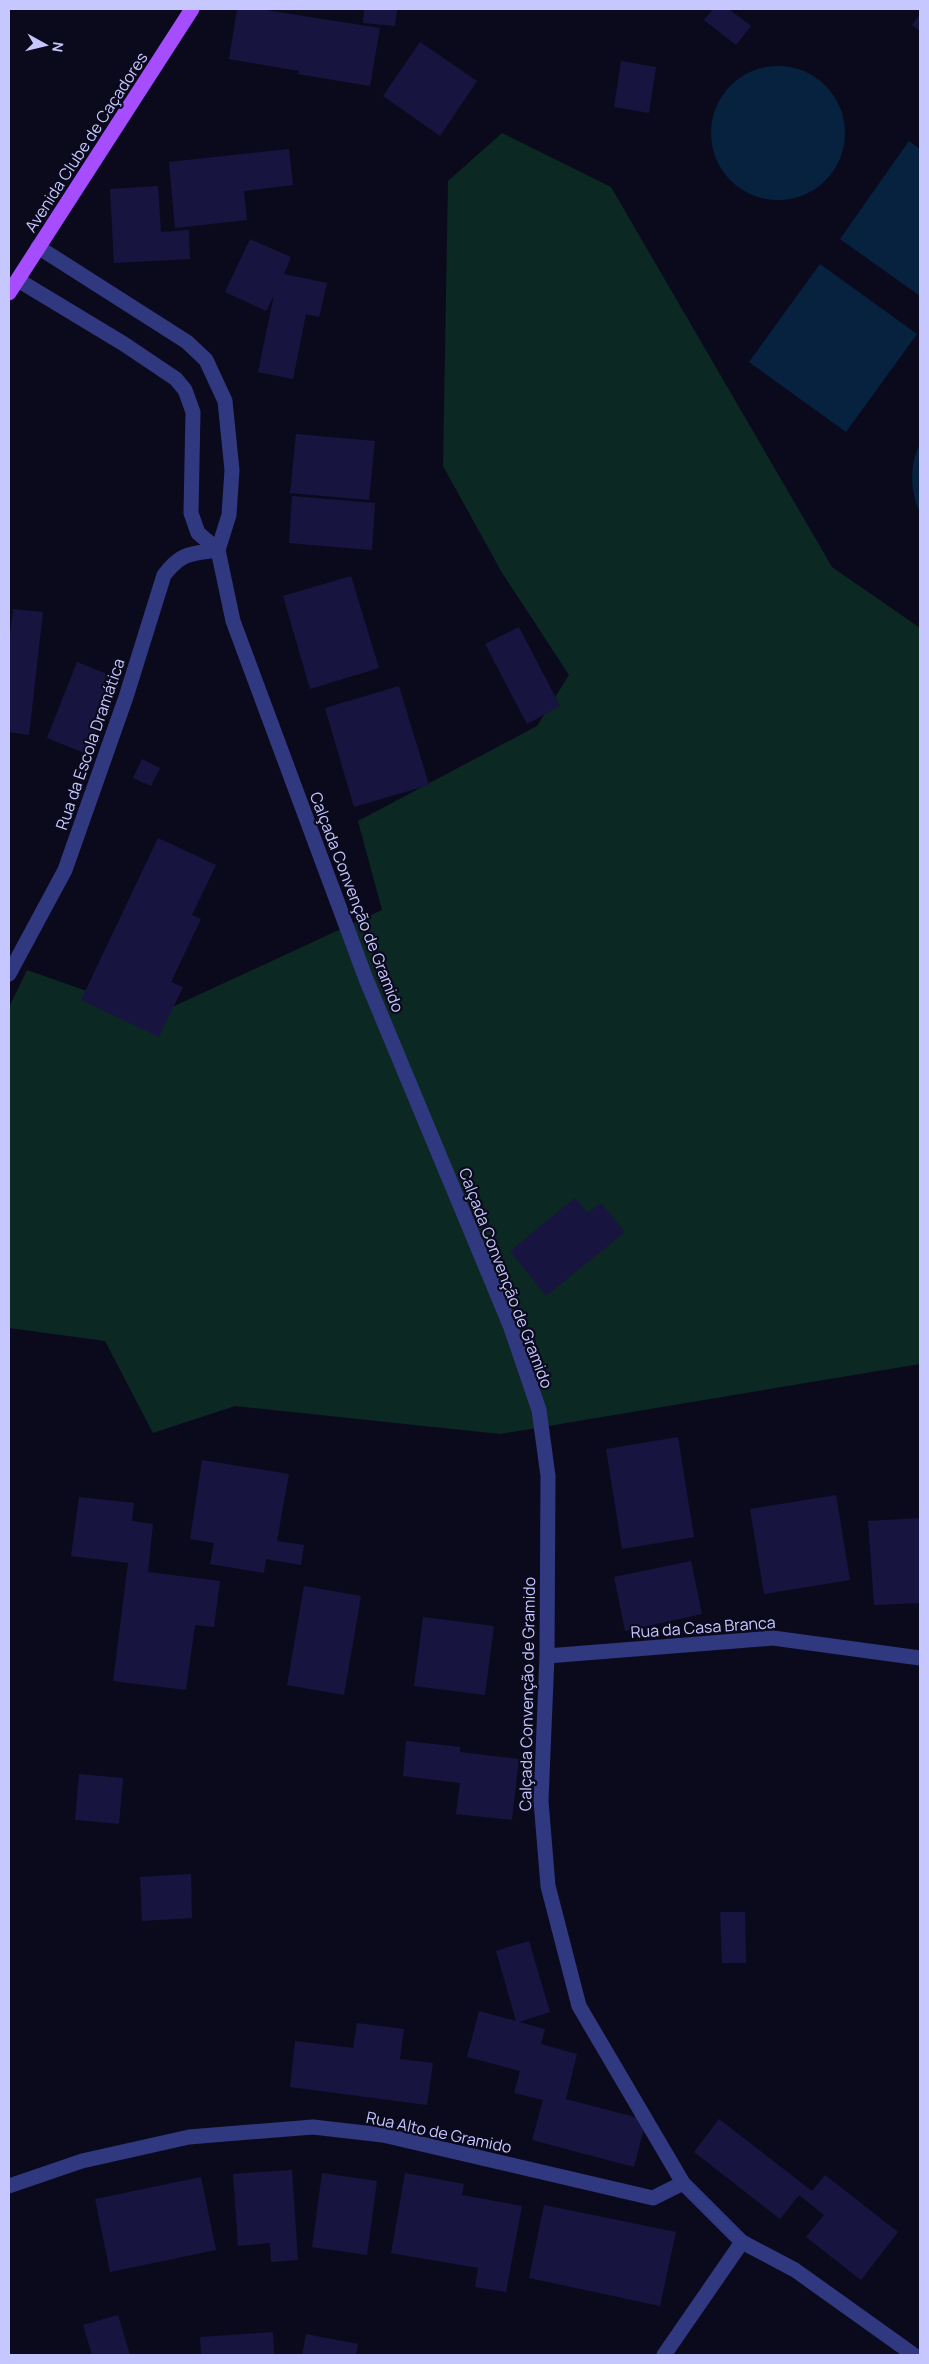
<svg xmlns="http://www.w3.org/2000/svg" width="929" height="2364" viewBox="0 0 929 2364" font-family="Manrope,sans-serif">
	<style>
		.green { fill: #0c2823 }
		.water { fill: #07223f }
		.building { fill: #181440 }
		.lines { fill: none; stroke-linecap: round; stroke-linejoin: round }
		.minor { stroke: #303880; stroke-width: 15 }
		.major { stroke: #a64dff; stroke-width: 15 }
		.labels { text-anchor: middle; stroke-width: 4.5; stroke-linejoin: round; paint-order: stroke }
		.street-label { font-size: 16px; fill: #c6c7ff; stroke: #0b0a1d }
	</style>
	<rect width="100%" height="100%" fill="#0b0a1d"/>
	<!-- green -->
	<path class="green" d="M502,133L611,187L832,567L920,628V1364L500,1434L235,1406L153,1433L105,1341L9,1328V1007L27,970L155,1015L382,910L358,821L537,726L569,675L501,571L443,466L448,181Z"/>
	<!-- water -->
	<path class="water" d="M711 133a67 67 0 1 1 134 0a67 67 0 1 1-134 0Z
		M909,141L920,149V296L840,239Z
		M820,264L917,334L846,432L749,362Z
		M920,444V513C910,491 909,466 920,444Z"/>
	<!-- building -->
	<path class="building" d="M237,9H259L380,28L370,86L298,74L299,71L229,59Z
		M364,9H397L395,26L363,23Z
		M713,9H729L751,26L736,45L704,20Z
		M920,14V31L912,25Z
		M420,42L477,81L440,136L383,96Z
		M621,61L656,67L649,113L614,107Z
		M289,149L293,185L244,191L247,220L175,228L169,162Z
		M158,186L161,232L189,230L190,259L114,263L110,189Z
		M250,239L291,257L284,274L327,283L319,317L306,314L293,379L258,372L274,295L266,311L225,292Z
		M296,434L375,441L369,500L290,493Z
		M292,496L375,503L372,550L289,543Z
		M351,576L379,668L310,689L283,596Z
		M13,609L43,612L29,735L9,732V643Z
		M519,627L560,706L527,724L485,644Z
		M77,662L117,678L87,754L47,738Z
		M399,686L429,785L354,807L325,708Z
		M142,759L160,768L151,786L133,778Z
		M158,838L216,865L192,915L201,919L171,982L183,987L159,1037L81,1000Z
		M575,1198L588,1213L601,1203L625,1232L546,1296L510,1251Z
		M678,1437L694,1537L622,1549L606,1449Z
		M202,1460L289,1474L277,1541L304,1545L301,1565L266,1559L264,1573L210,1564L214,1543L190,1539Z
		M836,1495L850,1580L764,1594L750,1509Z
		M79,1497L134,1503L132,1521L153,1524L148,1572L220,1581L214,1627L195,1625L186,1690L113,1681L128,1563L71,1556Z
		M920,1518V1603L874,1605L868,1521Z
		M691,1561L702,1614L625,1631L614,1577Z
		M304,1586L361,1596L344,1695L287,1685Z
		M423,1617L494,1626L485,1695L414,1686Z
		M406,1741L460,1747V1752L519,1759L512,1820L456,1814L460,1783L403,1776Z
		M79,1774L123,1778L119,1824L75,1820Z
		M191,1874L192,1918L142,1921L140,1877Z
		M720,1912H745L746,1963H722Z
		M529,1941L550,2012L519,2022L545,2029L541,2044L577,2054L566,2099L646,2120L634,2167L532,2140L543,2100L514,2093L520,2071L467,2057L479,2011L516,2021L496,1951Z
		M357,2023L404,2029L400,2059L433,2063L427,2105L290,2087L295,2041L353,2048Z
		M719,2119L812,2191L825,2175L898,2232L861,2280L806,2237L824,2215L799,2195L780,2219L694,2152Z
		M292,2170L298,2260L271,2262L270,2243L238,2246L233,2174Z
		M322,2173L377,2181L367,2255L312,2247Z
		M405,2173L464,2184L462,2195L522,2206L506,2292L475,2287L478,2268L391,2253Z
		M201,2177L216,2250L110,2272L95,2199Z
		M544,2205L676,2232L660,2306L529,2278Z
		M118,2315L130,2355H92L83,2325Z
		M273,2332L274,2355H201L200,2337Z
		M306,2334L358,2344L356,2355H302Z"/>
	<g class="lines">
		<!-- minor -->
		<path class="minor" d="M38,247L187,342L206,360L225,401L232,470L229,515L218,550L233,621L366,979L510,1325L539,1410L548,1476L547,1656L541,1801L548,1886L579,2006L683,2183L742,2242L795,2270L914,2355
			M18,280L124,344L176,379L185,390L193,412L191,513L198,533L218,550
			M9,974L65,870L126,697L164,575C182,552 190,554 218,550
			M547,1656L773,1638L920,1658
			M9,2186L82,2161L189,2137L313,2127L383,2135L653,2198L683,2183
			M664,2355L742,2242"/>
		<!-- major -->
		<path class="major" d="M9,293L192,9"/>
	</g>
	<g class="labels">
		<!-- street labels -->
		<g class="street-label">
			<text transform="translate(86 142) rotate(-57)" y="6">Avenida Clube de Caçadores</text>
			<text transform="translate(90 744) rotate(-71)" y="6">Rua da Escola Dramática</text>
			<text transform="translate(357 902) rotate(69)" y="6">Calçada Convenção de Gramido</text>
			<text transform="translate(506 1278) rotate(69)" y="6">Calçada Convenção de Gramido</text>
			<text transform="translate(703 1627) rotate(-4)" y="6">Rua da Casa Branca</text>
			<text transform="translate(527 1694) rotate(-89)" y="6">Calçada Convenção de Gramido</text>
			<text transform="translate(439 2132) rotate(12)" y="6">Rua Alto de Gramido</text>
		</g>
	</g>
	<!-- border -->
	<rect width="929" height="2364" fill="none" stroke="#c6c7ff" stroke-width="20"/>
	<!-- north arrow -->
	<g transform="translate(45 45) rotate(98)" stroke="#0b0a1d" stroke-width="4" paint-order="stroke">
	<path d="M0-4L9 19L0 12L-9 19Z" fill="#c6c7ff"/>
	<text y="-8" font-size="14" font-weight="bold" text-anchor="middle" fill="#c6c7ff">N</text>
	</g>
</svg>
